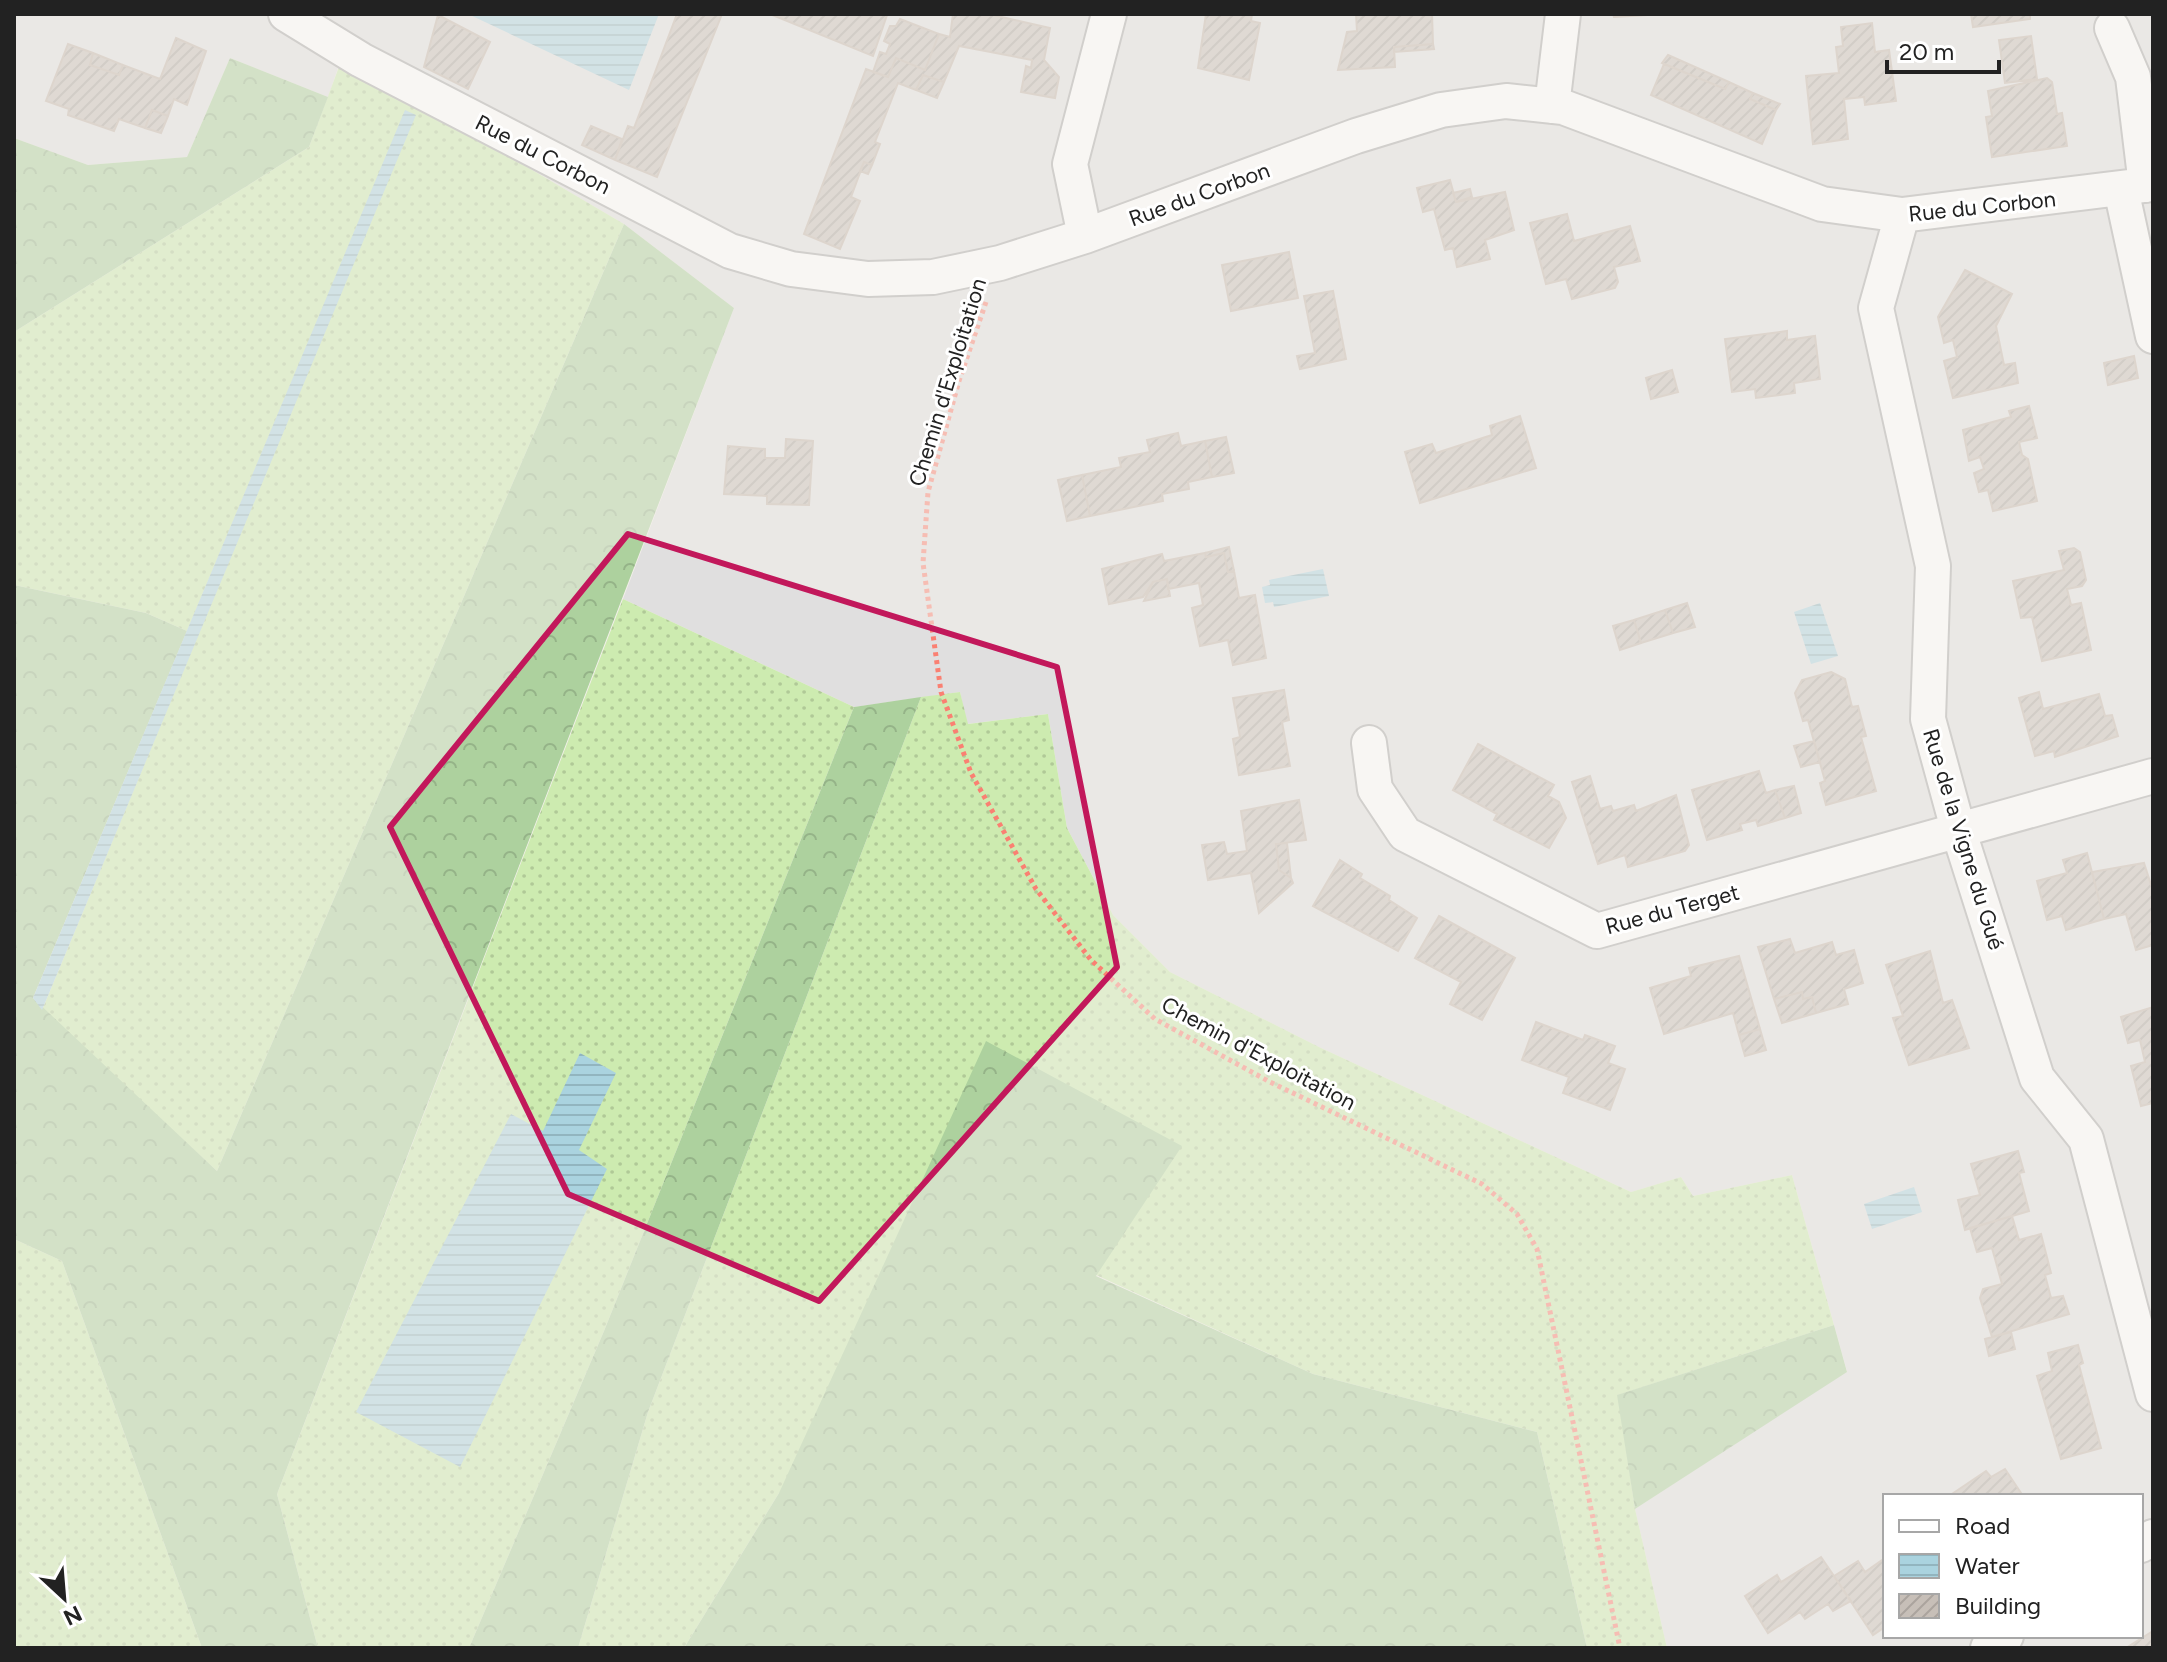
<svg xmlns="http://www.w3.org/2000/svg" width="2167" height="1662" viewBox="0 0 2167 1662" font-family="Figtree,sans-serif">
	<style>
		.residential { fill: #e0dfdf; fill-rule: evenodd }
		.grass { fill: url(#grass-dots) }
		.forest { fill: url(#forest-crowns) }
		.water { fill: url(#water-rules) }
		.building { fill: url(#building-hatch); stroke: #c4b6ab; stroke-width: 2 }
		.lines { fill: none; stroke-linecap: round; stroke-linejoin: round }
		.street-casing { stroke: #a9a9a9; stroke-width: 38 }
		.path { stroke: #fa8072; stroke-width: 5; stroke-dasharray: 4 4; stroke-linecap: butt }
		.street { stroke: #fff; stroke-width: 34 }
		.marked { fill: none; stroke: #c2185b; stroke-width: 6; stroke-linejoin: round }
		.labels { text-anchor: middle; stroke-width: 6; stroke-linejoin: round; paint-order: stroke }
		.street-label { font-size: 22px; fill: #222; stroke: #fff }
	</style>
	<defs>
		<pattern id="grass-dots" width="8" height="8" patternUnits="userSpaceOnUse" patternTransform="scale(2)"><rect width="8" height="8" fill="#cdebb0"/><path d="M2 2h.1M6 6h.1" fill="none" stroke="#b0c997" stroke-width="1.8" stroke-linecap="round"/></pattern>
		<pattern id="forest-crowns" width="20" height="18" patternUnits="userSpaceOnUse" patternTransform="scale(2)"><rect width="20" height="18" fill="#add19e"/><path d="M2 6a3 3 0 1 1 6 0M12 15a3 3 0 1 1 6 0" fill="none" stroke="#95b388"/></pattern>
		<pattern id="water-rules" width="6" height="5" patternUnits="userSpaceOnUse" patternTransform="scale(2)"><rect width="6" height="5" fill="#aad3df"/><path d="M0 2.5h6" fill="none" stroke="#92b5bf"/></pattern>
		<pattern id="building-hatch" width="6" height="6" patternUnits="userSpaceOnUse" patternTransform="scale(2)"><rect width="6" height="6" fill="#c7bfb8"/><path d="M-1 1l2-2M0 6l6-6M5 7l2-2" fill="none" stroke="#aba49e"/></pattern>
	</defs>
	<rect width="100%" height="100%" fill="#f2efe9"/>
	<!-- residential -->
	<path class="residential" d="M14,14H2153V1648H1667L1635,1509L1847,1371L1792,1175L1693,1196L1681,1177L1631,1192L1319,1047L1170,972L1113,915L1067,828L1048,714L967,724L960,692L854,707L623,599L734,308L624,224L427,108L339,65L328,97L230,58L187,157L88,165L14,138ZM1885,1496H2141V1636H1885Z"/>
	<!-- grass -->
	<path class="grass" d="M340,64L427,108L624,224L217,1171L42,1010L266,472L406,110L187,631L146,613L14,585V332L309,147Z
		M623,599L854,707L604,1331L469,1648H318L277,1494Z
		M960,692L968,724L1048,714L1067,828L1113,915L1170,972L1319,1047L1631,1192L1681,1177L1693,1196L1792,1175L1834,1325L1618,1395L1635,1509L1667,1648H1587L1537,1432L1313,1374L1096,1275L779,1493L684,1648H578L648,1412L921,697Z
		M14,1239L62,1261L202,1648H14Z"/>
	<!-- forest -->
	<path class="forest" d="M230,58L328,97L309,147L14,332V138L88,165L187,157Z
		M624,224L734,308L277,1494L318,1648H202L62,1261L14,1239V585L146,613L187,631L33,998L217,1171Z
		M921,697L648,1412L578,1648H469L604,1331L854,707Z
		M986,1041L1182,1146L1096,1276L1313,1374L1537,1432L1587,1648H684L779,1493Z
		M1834,1325L1847,1372L1635,1509L1617,1395Z"/>
	<!-- water -->
	<path class="water" d="M468,14H659L629,90Z
		M405,110L416,115L42,1010L33,998Z
		M1323,569L1329,596L1274,607L1273,602L1265,603L1262,587L1270,585L1269,580Z
		M1820,603L1838,656L1811,664L1794,612Z
		M580,1053L616,1073L579,1150L607,1169L460,1467L356,1412L511,1114L543,1131Z
		M1914,1187L1922,1212L1872,1229L1864,1204Z"/>
	<!-- building -->
	<path class="building" d="M677,14H722L657,177L615,160L628,126L634,128Z
		M770,14H885L887,15L873,56Z
		M953,14H989L1050,28L1044,60L1059,77L1055,98L1021,92L1026,66L1031,68L1032,60L959,46L944,82L923,75L916,90L898,83L875,142L880,144L872,165L864,162L851,197L860,201L840,249L804,234L866,69L888,77L896,58L925,70L939,34L950,37Z
		M1206,14H1252L1251,21L1260,23L1249,80L1198,68Z
		M1356,14H1432L1433,44L1394,47L1395,67L1338,70L1347,32L1357,31Z
		M1613,14H1647V15L1614,17Z
		M1971,14H2030V19L1973,27Z
		M438,15L490,42L468,89L424,67Z
		M900,19L939,34L925,70L896,58L888,77L873,72L880,52L886,54L890,44L884,41L890,26H896Z
		M1872,23L1875,52L1889,50L1896,101L1865,105L1864,97L1844,99L1848,139L1813,144L1806,76L1839,73L1836,47L1843,46L1841,27Z
		M2031,36L2037,79L2005,83L1999,40Z
		M176,38L206,51L187,105L174,99L168,116L152,110L145,128L119,119L114,131L68,115L69,109L46,101L68,44L93,53L90,65L119,75L123,65L160,79Z
		M1433,44L1434,49L1394,52V47Z
		M93,53L123,65L119,75L90,65Z
		M1668,55L1729,82L1725,89L1662,63Z
		M1664,64L1725,89L1729,82L1753,93L1750,99L1776,110L1762,144L1651,95Z
		M923,75L944,82L937,98L916,90Z
		M2047,78L2052,82L2057,114L2062,113L2067,146L1992,157L1986,117L1992,116L1988,91Z
		M1753,93L1780,104L1776,110L1750,99Z
		M152,110L168,116L161,133L145,128Z
		M591,126L622,139L615,160L582,145Z
		M864,162L872,165L868,174L860,171Z
		M1450,180L1456,202L1505,192L1514,230L1485,240L1490,259L1457,267L1453,248L1445,250L1434,209L1423,212L1417,188Z
		M1470,189L1472,197L1456,202L1453,193Z
		M1567,214L1574,241L1630,226L1640,261L1614,267L1618,282L1615,288L1572,299L1566,279L1546,284L1530,223Z
		M1289,252L1298,298L1231,311L1222,265Z
		M1965,270L2012,294L1996,326L2004,365L2015,363L2018,383L1953,398L1944,361L1957,357L1953,340L1944,343L1938,317Z
		M1333,291L1346,359L1300,369L1297,356L1315,353L1304,296Z
		M1787,331V340L1815,336L1820,379L1794,383L1795,393L1756,398L1755,389L1732,392L1725,339Z
		M2134,356L2138,378L2108,385L2104,363Z
		M1672,370L1678,392L1651,399L1646,378Z
		M2029,406L2037,438L2019,442L2022,455L2028,459L2037,501L1993,511L1988,490L1979,492L1974,473L1984,469L1980,457L1969,461L1963,430L2011,417L2009,411Z
		M1520,416L1536,468L1420,503L1405,452L1432,444L1436,453L1492,435L1490,426Z
		M1178,433L1181,446L1205,441L1212,477L1188,482L1189,489L1162,494L1163,501L1090,516L1082,475L1121,467L1119,458L1150,452L1147,440Z
		M1226,437L1234,473L1212,477L1205,441Z
		M786,439L813,441L809,505L767,504V496L724,494L728,446L765,449V458H785Z
		M1082,475L1090,516L1067,521L1058,480Z
		M1229,547L1234,571L1228,572L1224,553L1206,557L1205,553Z
		M2074,548L2080,552L2086,580L2082,586L2067,589L2071,605L2081,603L2091,650L2042,661L2032,617L2021,618L2013,581L2064,570L2059,551Z
		M1205,553L1206,557L1224,553L1228,572L1234,571L1239,598L1255,595L1266,658L1233,665L1228,640L1200,646L1192,608L1203,605L1199,583L1168,589L1167,579L1153,582L1143,597L1109,604L1102,569L1162,554L1164,561Z
		M1167,579L1170,596L1144,601L1153,582Z
		M1687,603L1695,627L1673,633L1665,610Z
		M1665,610L1673,633L1641,643L1634,620Z
		M1634,620L1641,643L1620,650L1613,626Z
		M1831,672L1845,679L1852,707L1858,706L1866,736L1861,737L1876,791L1826,805L1820,783L1825,781L1808,720L1803,721L1795,693L1802,680Z
		M1284,690L1289,720L1282,722L1290,766L1239,775L1233,739L1240,737L1233,698Z
		M2039,692L2043,709L2099,694L2105,716L2112,715L2118,736L2055,757L2054,751L2035,756L2019,698Z
		M1814,741L1820,762L1801,767L1794,746Z
		M1478,744L1554,785L1548,796L1559,802L1566,818L1549,848L1494,820L1497,814L1453,790Z
		M1759,771L1766,793L1775,790L1785,818L1758,826L1756,820L1740,824L1742,830L1707,840L1692,790Z
		M1590,776L1600,809L1611,806L1613,811L1634,805L1636,811L1676,795L1689,845L1685,851L1628,867L1625,855L1598,864L1572,782Z
		M1794,786L1801,813L1785,818L1775,790Z
		M1299,800L1306,840L1276,844L1279,870L1291,878L1293,883L1259,913L1251,873L1208,880L1202,845L1224,842L1227,854L1247,851L1241,811Z
		M1287,843L1291,878L1279,870L1276,844Z
		M2087,853L2104,919L2066,930L2062,916L2047,920L2037,881L2067,873L2063,860Z
		M1340,860L1362,874L1360,878L1390,896L1389,900L1417,918L1398,951L1313,906Z
		M2144,863L2153,891V945L2136,950L2126,914L2104,919L2092,872Z
		M1439,916L1515,958L1482,1020L1450,1004L1461,982L1415,958Z
		M1790,939L1795,953L1832,942L1836,955L1854,950L1863,983L1844,989L1848,1004L1816,1013L1812,997L1803,999L1802,992L1774,999L1758,947Z
		M1930,951L1943,1003L1952,1000L1969,1048L1909,1065L1893,1018L1903,1016L1886,965Z
		M1739,956L1760,1029L1739,1035L1733,1013L1664,1034L1650,988L1691,976L1689,968Z
		M1802,992L1803,999L1812,997L1816,1013L1782,1023L1774,999Z
		M2153,1007V1103L2141,1106L2131,1066L2145,1062L2140,1040L2128,1043L2121,1017Z
		M1536,1022L1583,1040L1585,1035L1615,1046L1608,1063L1625,1069L1610,1110L1563,1093L1569,1077L1522,1060Z
		M1760,1029L1766,1050L1745,1056L1739,1035Z
		M2018,1151L2024,1172L2019,1173L2029,1211L1965,1230L1958,1200L1980,1195L1971,1164Z
		M2012,1216L2019,1240L2041,1234L2051,1273L2045,1275L2051,1298L2063,1296L2069,1314L1992,1337L1980,1298L1983,1289L2002,1284L1992,1248L1977,1252L1970,1228Z
		M2011,1332L2015,1349L1989,1356L1985,1339Z
		M2078,1345L2083,1363L2079,1365L2101,1448L2061,1459L2037,1376L2052,1371L2048,1353Z
		M2005,1469L2023,1496H1949L1986,1471L1991,1477Z
		M1821,1557L1851,1601L1833,1611L1828,1604L1805,1619L1800,1612L1768,1633L1745,1596L1777,1575L1781,1582Z
		M1885,1558V1627L1873,1635L1834,1576L1858,1561L1865,1572Z
		M2153,1631V1648H2126Z"/>
	<g class="lines">
		<!-- street casing -->
		<g class="street-casing">
			<path id="street" d="M286,14L361,60L730,251L791,269L868,279L933,277L1000,263L1085,236L1356,136L1441,110L1506,101L1563,107L1822,204L1902,215L2153,184
				M2112,28L2133,77L2146,185
				M1552,106L1563,14
				M2121,189L2153,336
				M1902,215L1876,308L1933,566L1928,719L1958,829L2037,1078L2086,1139L2153,1394
				M1085,236L1070,164L1109,14
				M1369,743L1375,789L1405,834L1597,931L2153,776
				M2141,1545L2153,1537
				M1988,1648L2006,1636"/>
		</g>
		<!-- path -->
		<path class="path" d="M986,302L959,381L928,492L923,563L941,692L971,773L1036,889L1091,960L1155,1019L1270,1082L1482,1184L1517,1214L1537,1249L1620,1648"/>
		<!-- street -->
		<use href="#street" class="street"/>
	</g>
	<!-- marked area -->
	<path d="M0 0H2167V1662H0ZM628,534L1057,667L1117,967L819,1301L568,1194L390,827Z" fill="#f2efe9" fill-opacity=".55" fill-rule="evenodd"/>
	<path class="marked" d="M628,534L1057,667L1117,967L819,1301L568,1194L390,827Z"/>
	<g class="labels">
		<!-- street labels -->
		<g class="street-label">
			<text transform="translate(543 154) rotate(27)" y="8">Rue du Corbon</text>
			<text transform="translate(1199 194) rotate(-20)" y="8">Rue du Corbon</text>
			<text transform="translate(1982 206) rotate(-6)" y="8">Rue du Corbon</text>
			<text transform="translate(947 382) rotate(-73)" y="8">Chemin d'Exploitation</text>
			<text transform="translate(1964 839) rotate(73)" y="8">Rue de la Vigne du Gué</text>
			<text transform="translate(1672 909) rotate(-15)" y="8">Rue du Terget</text>
			<text transform="translate(1259 1053) rotate(28)" y="8">Chemin d'Exploitation</text>
		</g>
	</g>
	<!-- border -->
	<rect width="2167" height="1662" fill="none" stroke="#222222" stroke-width="32"/>
	<!-- legend -->
	<rect x="1883" y="1494" width="260" height="144" fill="#ffffff" stroke="#a7a7a7" stroke-width="2"/>
	<rect x="1899" y="1520" width="40" height="12" fill="#ffffff" stroke="#a7a7a7" stroke-width="2"/>
	<text x="1955" y="1534" font-size="24" fill="#222222">Road</text>
	<rect x="1899" y="1554" width="40" height="24" fill="url(#water-rules)" stroke="#a7a7a7" stroke-width="2"/>
	<text x="1955" y="1574" font-size="24" fill="#222222">Water</text>
	<rect x="1899" y="1594" width="40" height="24" fill="url(#building-hatch)" stroke="#a7a7a7" stroke-width="2"/>
	<text x="1955" y="1614" font-size="24" fill="#222222">Building</text>
	<!-- north arrow -->
	<g transform="translate(64 1598) rotate(154)" stroke="#ffffff" stroke-width="6" paint-order="stroke">
	<path d="M0-6L14 30L0 20L-14 30Z" fill="#222222"/>
	<text y="-12" font-size="22" font-weight="bold" text-anchor="middle" fill="#222222">N</text>
	</g>
	<!-- scale -->
	<path d="M1887 60v12h112v-12" fill="none" stroke="#222222" stroke-width="4"/>
	<text x="1899" y="60" font-size="24" fill="#222222" stroke="#ffffff" stroke-width="6" paint-order="stroke">20 m</text>
</svg>
